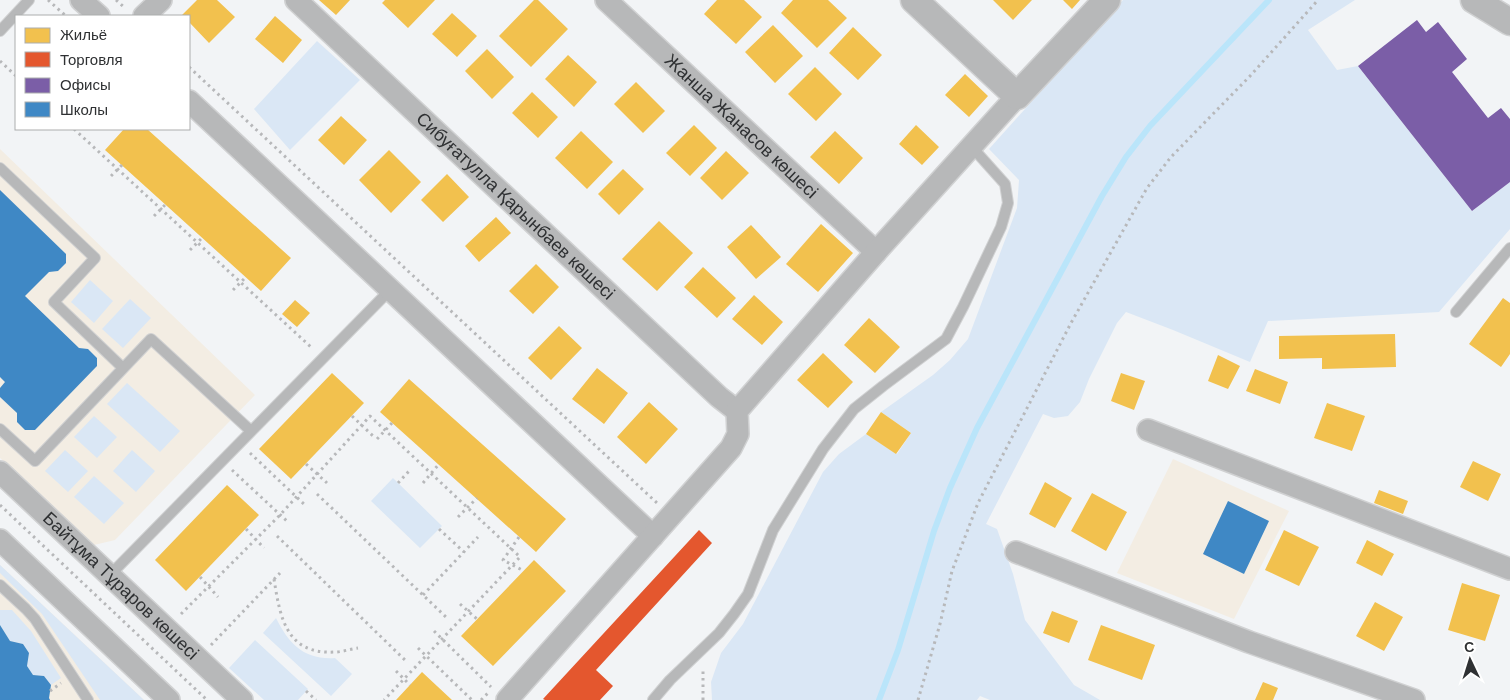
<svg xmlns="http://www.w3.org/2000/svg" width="1510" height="700" viewBox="0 0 1510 700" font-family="'DM Sans',sans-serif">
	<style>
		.education { fill: #f3ede3 }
		.green { fill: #dae7f5 }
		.homes { fill: #f2c14e }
		.shops { fill: #e4572e }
		.offices { fill: #7b5ea7 }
		.schools { fill: #3f88c5 }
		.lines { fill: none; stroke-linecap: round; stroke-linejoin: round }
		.stream { stroke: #bae5fa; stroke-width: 6 }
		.service-casing { stroke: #d0d1d2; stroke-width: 12 }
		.minor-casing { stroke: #d0d1d2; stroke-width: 24 }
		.tertiary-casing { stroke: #d0d1d2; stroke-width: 29 }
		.path { stroke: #b7b8ba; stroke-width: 3; stroke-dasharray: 2.5 4; stroke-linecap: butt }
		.service { stroke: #b7b8b9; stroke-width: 10 }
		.minor { stroke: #b7b8b9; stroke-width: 21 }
		.tertiary { stroke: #b7b8b9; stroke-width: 26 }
		.labels { text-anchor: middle; stroke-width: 5; stroke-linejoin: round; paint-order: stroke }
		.street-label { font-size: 18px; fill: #2f3133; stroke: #fff }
	</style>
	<rect width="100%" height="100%" fill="#f2f4f6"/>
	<!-- education -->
	<path class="education" d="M0,149L255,395L115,540L94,545L0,458Z
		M1173,459L1289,511L1234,619L1117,573Z
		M0,565L78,638L144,700H0Z"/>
	<!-- green -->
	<path class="green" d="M1123,0H1355L1308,30L1337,70L1358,66L1472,211L1510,182V229L1439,312L1268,321L1250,362L1173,330L1126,312L1117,323L1089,379L1080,402L1068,416L1054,418L1043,414L986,524L997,529L1013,574L1025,620L1074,685L1100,700H990L980,696L977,700H712L711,682L721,653L743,624L823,472L839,454L866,434L897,454L911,433L881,412L933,375L950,360L968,339L1017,208L1019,180L989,149Z
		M317,41L360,80L290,150L254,109Z
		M90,280L113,301L94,323L71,302Z
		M130,299L151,318L123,348L102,329Z
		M127,383L180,431L160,452L107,404Z
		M94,416L117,437L97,458L74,437Z
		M65,450L88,471L68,492L45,471Z
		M132,450L155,471L136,492L113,471Z
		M94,476L124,503L104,524L74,497Z
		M393,478L442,526L420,548L371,501Z
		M0,565L144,700H100L42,614L0,573Z
		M0,610H12L31,631L61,678L51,685L44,676L33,675L27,666L29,653L23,644L10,641L0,625Z
		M276,618C289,644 304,660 335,658L352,674L331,696L263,633Z
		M255,640L308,689L298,700H264L229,668Z"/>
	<!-- homes -->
	<path class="homes" d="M197,0H217L235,17L209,43L189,22V16H183L182,15Z
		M319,0H350L336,15Z
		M385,0H435L408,28L382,3Z
		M534,0H538L568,29L531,67L499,36Z
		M717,0H744L762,17L736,44L704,14Z
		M793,0H828L847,18L817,48L781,13Z
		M993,0H1032L1013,20Z
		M1063,0H1080L1072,9Z
		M452,13L477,36L457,57L432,34Z
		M275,16L302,40L283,63L255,39Z
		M773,25L803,56L775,83L745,52Z
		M853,27L882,55L858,80L829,53Z
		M487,49L514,77L492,99L465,71Z
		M568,55L597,82L574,107L545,79Z
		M815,67L842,94L816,121L788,94Z
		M965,74L988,96L969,117L945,95Z
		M636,82L665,111L643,133L614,104Z
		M532,92L558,117L538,138L512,113Z
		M341,116L367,140L344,165L318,140Z
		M694,125L717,148L690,176L666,153Z
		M916,125L939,147L922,165L899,144Z
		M124,129H147L291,258L261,291L105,150Z
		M581,131L613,162L587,189L555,158Z
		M835,131L863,158L839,184L810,157Z
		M389,150L421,182L391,213L359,180Z
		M726,151L749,173L722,200L700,178Z
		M623,169L644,189L619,215L598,194Z
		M447,174L469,197L443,222L421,200Z
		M496,217L511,233L479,262L465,246Z
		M659,221L693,253L657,291L622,259Z
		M821,224L853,253L818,292L786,264Z
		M751,225L781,257L756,279L727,247Z
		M536,264L559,287L533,314L509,291Z
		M703,267L736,298L717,318L684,287Z
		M754,295L783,322L762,345L732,319Z
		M1503,298L1510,303V354L1501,367L1469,344Z
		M295,300L310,313L297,327L282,314Z
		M869,318L900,347L875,373L844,345Z
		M559,326L582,348L551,380L528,358Z
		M1395,334L1396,367L1322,369V358L1279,359V336Z
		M823,353L853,382L828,408L797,380Z
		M1218,355L1240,366L1228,389L1208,381Z
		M597,368L628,393L604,424L572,399Z
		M1255,369L1288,382L1280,404L1246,391Z
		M332,373L364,403L291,479L259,449Z
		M1121,373L1145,381L1134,410L1111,401Z
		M409,379L566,519L536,552L380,412Z
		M649,402L678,429L646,464L617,437Z
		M1327,403L1365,416L1352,451L1314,438Z
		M881,412L911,433L896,454L866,434Z
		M1473,461L1501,474L1488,501L1460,487Z
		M1045,482L1072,498L1055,528L1029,514Z
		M227,485L259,515L186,591L155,560Z
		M1379,490L1408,501L1403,514L1374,503Z
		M1092,493L1127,512L1106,551L1071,531Z
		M1284,530L1319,547L1299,586L1265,570Z
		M1367,540L1394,554L1382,576L1356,563Z
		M534,560L566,591L493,666L461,636Z
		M1462,583L1500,595L1485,641L1448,630Z
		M1375,602L1403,617L1384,651L1356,636Z
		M1052,611L1078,621L1069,643L1043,633Z
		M1101,625L1155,645L1142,680L1088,660Z
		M422,672L452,700H396Z
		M1263,682L1278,688L1273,700H1255Z"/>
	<!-- shops -->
	<path class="shops" d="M699,530L712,543L596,670L613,686L600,700H545L543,699Z"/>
	<!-- offices -->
	<path class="offices" d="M1417,20L1426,32L1438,22L1467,59L1452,72L1488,118L1501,108L1510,119V182L1472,211L1358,66Z"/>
	<!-- schools -->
	<path class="schools" d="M0,190L66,254V263L58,271L49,272L25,296L79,348L88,349L97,358V366L35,430H25L17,422V413L0,397V388L5,382L0,377Z
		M1228,501L1269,521L1244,574L1203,554Z
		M0,625L10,641L23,644L29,653L27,666L33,675L44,676L51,685L49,698L50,700H0Z"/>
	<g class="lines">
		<!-- stream -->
		<path class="stream" d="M879,700L898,650L934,531L950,488L977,428L1102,196L1126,157L1150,126L1269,0"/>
		<!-- service casing -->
		<g class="service-casing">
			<path id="service" d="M0,31L29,0
				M0,168L95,258L54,302L123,368
				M1456,312L1510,248
				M0,429L35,461L151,339L251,431
				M110,575L390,290
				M0,585L26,609L35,619L88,700
				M653,700L670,680L719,633L734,614L748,594L773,530L823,449L854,409L883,386L946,339L963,307L1001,227L1008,203L1005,184L971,146"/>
		</g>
		<!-- minor casing -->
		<g class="minor-casing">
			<g id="minor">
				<path d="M81,0L99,16"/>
				<path id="s1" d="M296,0L719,397L737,411"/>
				<path id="s2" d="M606,0L876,252"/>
				<path d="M144,16L161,0"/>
				<path d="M189,101L653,536"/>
				<path d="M1148,430L1510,569"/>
				<path id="s3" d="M0,472L242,700"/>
				<path d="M0,540L169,700"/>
				<path d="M1016,552L1249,642L1414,700"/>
				<path d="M507,700L731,448L738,434L737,411L876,252L1017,96"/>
			</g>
		</g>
		<!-- tertiary casing -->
		<g class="tertiary-casing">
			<path id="tertiary" d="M914,0L1017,96L1107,0
				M1474,0L1510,22"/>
		</g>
		<!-- path -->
		<path class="path" d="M48,0L66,16
			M116,0L125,8
			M0,61L16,76
			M189,67L657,503
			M74,129L312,348
			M111,176L122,165
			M154,216L165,205
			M190,250L202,238
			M233,290L246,277
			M352,416L373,436
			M377,439L392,423
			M250,453L306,506
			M306,464L327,483
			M232,470L289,523
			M398,483L410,470
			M423,483L439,464
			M317,494L447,618
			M0,505L207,700
			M458,517L477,498
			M246,529L264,548
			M439,529L464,552
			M277,536L406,661
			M519,537L503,560L524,571
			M200,577L218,597
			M274,579C280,617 286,655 335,652C342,652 350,649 358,648
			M423,595L478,537
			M460,604L477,619
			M181,614L280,515L370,416L520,557L384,700
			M434,631L491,687
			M211,645L280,573
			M418,648L472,700
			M396,671L410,685
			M50,691L61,683
			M306,691L316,700
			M481,700L488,693
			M703,700V668
			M918,700L940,624L952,571L978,503L1071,323L1147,188L1171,157L1251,75L1318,0"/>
		<!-- service -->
		<use href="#service" class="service"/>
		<!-- minor -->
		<use href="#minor" class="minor"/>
		<!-- tertiary -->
		<use href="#tertiary" class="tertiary"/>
	</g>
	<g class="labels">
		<!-- street labels -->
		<g class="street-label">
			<text dy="6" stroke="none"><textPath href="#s2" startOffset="185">Жанша Жанасов көшесі</textPath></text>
			<text dy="6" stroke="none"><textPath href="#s1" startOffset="301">Сибуғатулла Қарынбаев көшесі</textPath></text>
			<text dy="6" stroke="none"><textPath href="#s3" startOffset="166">Байтұма Тұраров көшесі</textPath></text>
		</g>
	</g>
	<!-- legend -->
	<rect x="15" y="15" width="175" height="115" fill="#ffffff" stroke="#acadad"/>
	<rect x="25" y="28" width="25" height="15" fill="#f2c14e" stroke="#acadad"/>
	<text x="60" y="40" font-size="15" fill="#2f3133">Жильё</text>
	<rect x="25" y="52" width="25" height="15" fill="#e4572e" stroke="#acadad"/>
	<text x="60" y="65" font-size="15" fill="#2f3133">Торговля</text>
	<rect x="25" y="78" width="25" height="15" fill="#7b5ea7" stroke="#acadad"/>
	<text x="60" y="90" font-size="15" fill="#2f3133">Офисы</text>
	<rect x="25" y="102" width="25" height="15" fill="#3f88c5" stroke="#acadad"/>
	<text x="60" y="115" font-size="15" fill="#2f3133">Школы</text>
	<!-- north arrow -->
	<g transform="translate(1470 660) rotate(356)" stroke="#ffffff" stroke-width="4" paint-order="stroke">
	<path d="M0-4L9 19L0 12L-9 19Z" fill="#2f3133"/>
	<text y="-8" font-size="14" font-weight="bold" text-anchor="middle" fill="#2f3133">С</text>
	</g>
</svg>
